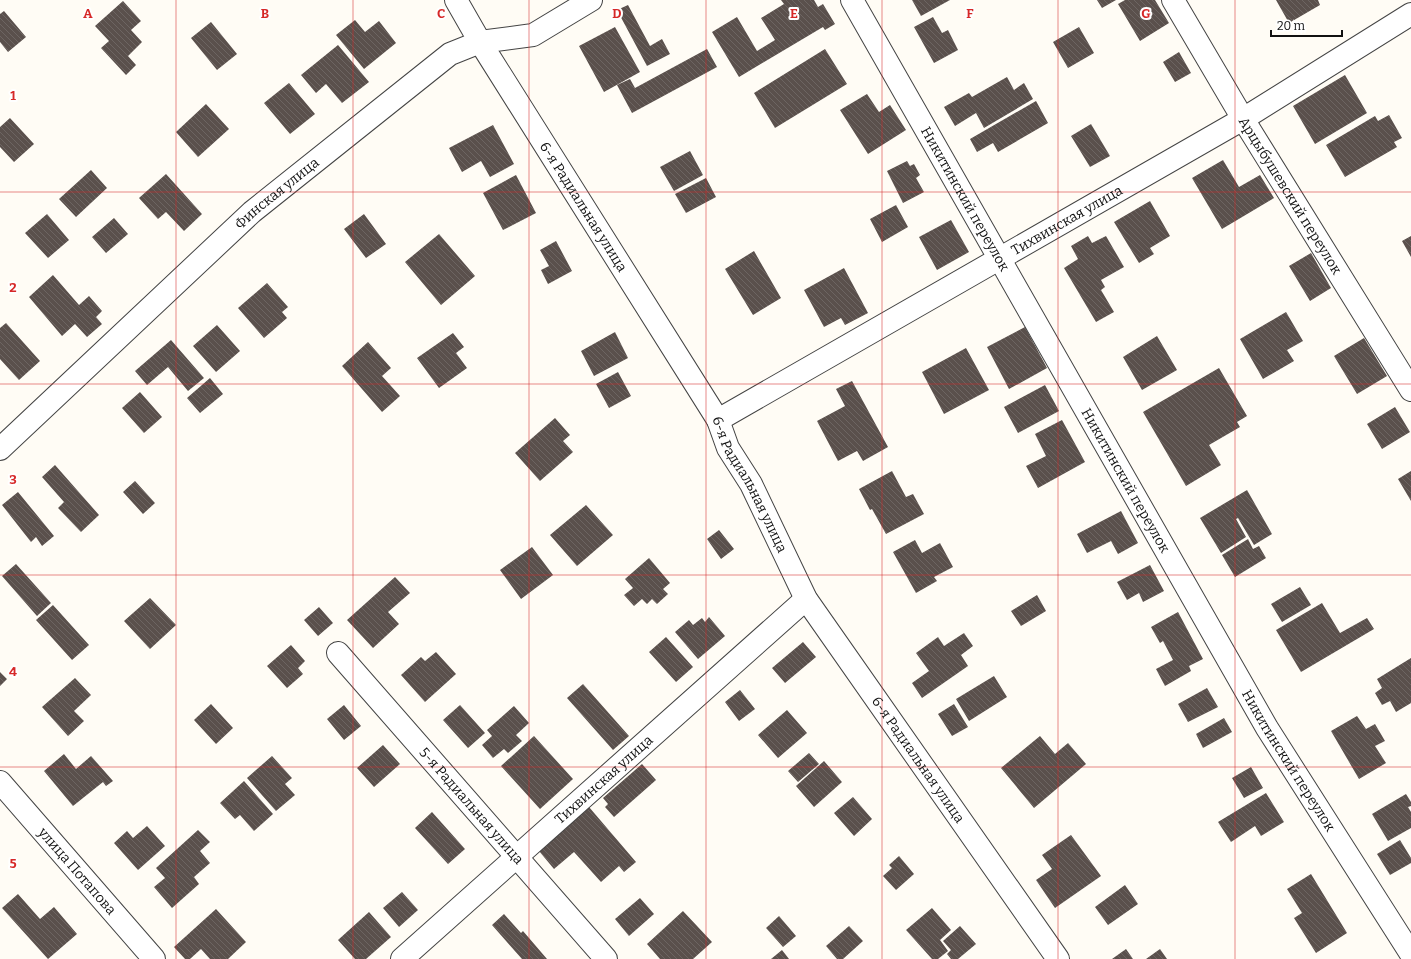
<svg xmlns="http://www.w3.org/2000/svg" width="1411" height="959" viewBox="0 0 1411 959" font-family="Bitter,serif">
	<style>
		.building { fill: url(#building-back-hatch) }
		.lines { fill: none; stroke-linecap: round; stroke-linejoin: round }
		.minor-casing { stroke: #444; stroke-width: 24 }
		.minor { stroke: #fff; stroke-width: 22 }
		.grid { fill: none; stroke: #d62828; stroke-width: 1; stroke-opacity: 0.55 }
		.labels { text-anchor: middle; stroke-width: 4; stroke-linejoin: round; paint-order: stroke }
		.street-label { font-size: 14px; fill: #111; stroke: #fff }
		.grid-label { font-size: 13px; text-anchor: middle; font-weight: bold; fill: #d62828; stroke: #fff; stroke-width: 4; stroke-linejoin: round; paint-order: stroke }
	</style>
	<defs>
		<pattern id="building-back-hatch" width="6" height="6" patternUnits="userSpaceOnUse"><rect width="6" height="6" fill="#5a504c"/><path d="M-1 5l2 2M0 0l6 6M5-1l2 2" fill="none" stroke="#6d6562"/></pattern>
	</defs>
	<rect width="100%" height="100%" fill="#fffcf5"/>
	<!-- building -->
	<path class="building" d="M781,0H814L818,7L823,4L835,24L825,30L823,27L739,77L712,32L737,17L757,51L775,40L761,18L784,4Z
		M912,0H950L921,16Z
		M1097,0H1116L1102,8Z
		M1125,0H1155L1169,23L1140,41L1118,4Z
		M1276,0H1318L1320,5L1289,23Z
		M123,1L141,21L131,30L142,42L128,56L136,65L126,75L101,48L109,41L95,26Z
		M628,5L650,46L662,39L670,54L647,66L617,10Z
		M4,11L26,37L8,52L0,42V14Z
		M933,17L942,33L948,30L958,50L934,63L914,27Z
		M355,20L365,32L379,21L396,43L364,69L336,35Z
		M211,22L237,54L217,70L191,38Z
		M615,27L640,72L604,92L579,46Z
		M1079,27L1094,53L1068,68L1053,42Z
		M338,45L369,82L342,103L326,84L316,93L301,75Z
		M707,49L717,67L632,113L617,85L630,79L635,88Z
		M825,49L847,84L775,128L754,93Z
		M1179,52L1191,73L1175,82L1163,62Z
		M1345,75L1367,113L1315,144L1293,106Z
		M1007,77L1014,90L1024,83L1033,99L984,128L976,113L955,126L944,107L969,93L972,97Z
		M289,83L315,114L290,134L264,103Z
		M867,94L879,112L890,105L906,130L868,154L840,110Z
		M1036,101L1048,123L998,152L993,143L977,152L970,139Z
		M206,104L229,129L198,157L176,132Z
		M1389,115L1402,138L1394,142L1397,147L1345,177L1326,145L1375,116L1378,121Z
		M10,118L34,144L14,162L0,147V127Z
		M1091,124L1110,156L1090,167L1071,136Z
		M493,125L514,164L490,177L481,161L462,172L449,148Z
		M690,151L703,175L674,191L660,167Z
		M1223,160L1239,187L1260,175L1274,198L1222,229L1192,178Z
		M907,161L910,166L914,164L920,175L916,178L924,192L903,203L887,171Z
		M91,170L107,188L76,217L59,199Z
		M166,174L202,214L184,231L166,212L158,219L139,198Z
		M516,175L536,213L503,230L483,193Z
		M706,178L716,197L686,213L675,194Z
		M1150,201L1170,236L1150,248L1154,254L1139,263L1114,222Z
		M896,205L908,227L882,242L870,219Z
		M47,214L69,240L48,258L25,233Z
		M364,214L386,244L366,258L344,229Z
		M114,218L128,234L106,253L92,237Z
		M951,220L969,252L937,270L919,237Z
		M439,234L475,276L441,305L405,262Z
		M1088,236L1092,243L1106,236L1124,267L1101,280L1105,287L1101,290L1114,312L1096,322L1064,268L1078,259L1071,246Z
		M1411,236V257L1402,241Z
		M556,241L572,271L548,284L541,270L549,266L540,250Z
		M754,251L781,298L753,315L725,269Z
		M1311,253L1331,288L1310,301L1289,266Z
		M844,268L868,313L845,325L841,318L824,327L804,290Z
		M53,275L79,305L89,296L102,311L96,317L102,324L87,337L75,324L62,336L29,297Z
		M267,283L288,307L282,312L287,318L264,338L238,308Z
		M1286,312L1303,341L1287,350L1294,361L1263,379L1240,339Z
		M6,323L40,361L19,380L0,359V328Z
		M217,325L240,351L216,372L193,346Z
		M1025,327L1047,368L1009,389L987,347Z
		M615,332L628,358L594,376L581,351Z
		M453,333L464,347L456,353L467,368L439,388L417,358Z
		M1157,336L1177,370L1142,390L1123,357Z
		M1364,338L1387,376L1357,394L1334,356Z
		M171,340L204,378L188,391L168,367L147,385L135,371Z
		M368,342L391,368L382,376L400,396L382,412L342,366Z
		M966,348L989,390L944,414L922,372Z
		M1219,368L1247,416L1237,422L1240,427L1209,445L1221,465L1186,486L1143,412Z
		M618,372L631,396L609,408L596,384Z
		M210,378L223,394L200,413L187,398Z
		M852,381L888,447L863,461L857,451L838,461L817,421L845,406L836,389Z
		M1045,385L1059,411L1018,433L1004,407Z
		M140,392L162,417L144,433L122,408Z
		M1395,407L1410,432L1382,449L1367,424Z
		M555,418L570,435L563,441L573,452L540,481L515,453Z
		M1062,420L1085,462L1038,488L1026,466L1046,456L1035,434Z
		M55,465L99,515L81,532L58,508L64,502L42,477Z
		M892,471L906,497L913,494L924,514L886,534L872,509L870,510L859,489Z
		M1411,471V501L1398,479Z
		M135,481L155,503L143,514L123,492Z
		M1247,490L1272,534L1254,545L1238,518L1236,519L1246,537L1221,553L1200,518Z
		M18,492L54,536L42,546L36,537L31,542L2,505Z
		M586,505L613,535L577,566L550,535Z
		M1121,511L1138,543L1118,554L1111,541L1087,553L1077,534Z
		M719,530L734,549L721,559L707,539Z
		M1248,539L1253,549L1259,546L1266,558L1235,577L1222,555Z
		M915,540L922,553L940,543L953,567L934,577L937,581L916,593L893,552Z
		M532,547L553,575L521,599L500,570Z
		M649,558L670,583L663,589L668,594L657,604L652,599L647,604L642,599L634,606L624,595L633,588L625,579Z
		M16,564L51,603L37,616L2,576Z
		M1150,565L1164,591L1143,602L1139,593L1127,600L1117,582Z
		M395,577L410,593L388,612L399,624L373,648L347,620Z
		M1300,587L1311,605L1282,622L1271,604Z
		M1037,595L1046,611L1021,626L1011,611Z
		M150,598L176,625L150,649L124,621Z
		M1322,603L1340,633L1367,618L1374,629L1301,672L1276,630Z
		M53,605L89,645L72,660L36,620Z
		M319,607L333,623L318,636L304,620Z
		M1178,612L1203,659L1189,666L1191,671L1165,686L1156,669L1173,660L1163,641L1160,643L1151,627Z
		M709,617L725,636L698,659L675,632L689,620L693,625L702,618L705,622Z
		M964,633L973,646L961,655L968,666L922,698L912,683L929,671L916,653L938,637L944,646Z
		M666,637L693,667L676,682L649,652Z
		M803,642L816,657L785,683L772,668Z
		M291,645L305,661L298,668L303,674L287,688L267,666Z
		M436,652L456,674L425,702L401,675L421,657L425,661Z
		M1411,658V703L1396,712L1390,701L1382,705L1375,693L1382,688L1377,679Z
		M0,672L7,679L0,686Z
		M994,676L1007,697L969,721L956,699Z
		M75,678L91,695L74,711L84,721L68,736L42,707Z
		M583,684L629,736L613,750L567,698Z
		M1207,688L1218,707L1188,722L1178,704Z
		M740,690L755,709L739,721L725,702Z
		M211,704L233,728L216,744L194,720Z
		M954,704L968,727L952,736L938,714Z
		M344,705L361,726L344,740L327,719Z
		M460,705L485,733L468,748L443,720Z
		M514,706L529,723L516,735L522,741L508,753L504,749L493,758L482,745L492,736L487,730Z
		M787,710L807,733L778,758L758,735Z
		M1357,716L1366,729L1375,724L1385,741L1375,746L1386,763L1359,779L1331,731Z
		M1224,718L1232,732L1203,748L1196,734Z
		M534,736L573,779L540,809L501,766Z
		M1040,736L1055,754L1068,743L1086,764L1034,808L1001,768Z
		M383,745L400,764L374,787L357,768Z
		M809,753L819,764L798,782L788,771Z
		M64,754L76,769L91,756L113,781L106,786L103,782L73,806L44,771Z
		M272,756L292,778L285,784L295,795L276,811L247,778Z
		M824,761L842,782L814,807L796,786Z
		M642,764L656,780L614,817L605,807L608,804L603,798Z
		M1251,767L1263,788L1244,798L1232,778Z
		M244,781L273,814L254,831L240,815L235,819L220,803Z
		M1266,793L1284,822L1261,836L1255,826L1231,842L1218,822Z
		M1406,794L1411,802V806L1408,807L1411,812V828L1388,841L1372,814Z
		M853,797L872,819L854,836L834,813Z
		M589,807L636,862L624,872L619,866L601,882L574,852L554,869L539,851Z
		M432,812L465,849L448,864L415,828Z
		M147,826L165,846L138,870L114,843L127,831L133,838Z
		M198,830L210,842L200,851L210,863L194,877L199,884L172,908L154,887L165,878L156,868Z
		M1071,835L1101,876L1055,908L1036,880L1052,869L1042,855Z
		M1400,840L1411,858V863L1390,875L1377,854Z
		M899,856L914,874L896,890L883,876L892,868L889,865Z
		M1311,874L1347,933L1316,953L1294,918L1302,913L1287,889Z
		M1125,885L1138,904L1108,925L1095,907Z
		M402,892L418,910L399,927L383,908Z
		M18,894L40,919L54,907L77,934L48,959L2,908Z
		M640,898L654,914L629,936L615,919Z
		M932,908L951,930L940,940L948,951L938,959H932L906,930Z
		M216,909L246,942L228,959H210L201,949L190,959H185L174,947Z
		M683,911L712,942L693,959H660L647,944Z
		M369,912L391,937L366,959H355L338,940Z
		M504,914L521,933L523,931L547,959H522L492,925Z
		M779,916L796,936L783,947L766,928Z
		M849,926L863,941L843,959H837L826,946Z
		M960,926L976,944L958,959H951L947,954L951,950L943,941Z
		M1126,949L1133,959H1112Z
		M1160,949L1167,959H1146Z
		M782,950L789,959H771Z"/>
	<g class="lines">
		<!-- minor casing -->
		<g class="minor-casing">
			<g id="minor">
				<path id="s1" d="M456,0L480,42L718,420L728,448L751,484L806,599L1058,959"/>
				<path id="s2" d="M852,0L1267,728L1411,954"/>
				<path id="s3" d="M1173,0L1243,119L1411,390"/>
				<path id="s4" d="M718,420L1243,119L1411,14"/>
				<path id="s5" d="M0,449L252,212L450,54L480,42L533,35L591,0"/>
				<path id="s6" d="M338,653L606,959"/>
				<path id="s7" d="M0,782L154,959"/>
				<path id="s8" d="M402,959L806,599"/>
			</g>
		</g>
		<!-- minor -->
		<use href="#minor" class="minor"/>
	</g>
	<!-- grid -->
	<path class="grid" d="M176,0V959M353,0V959M529,0V959M706,0V959M882,0V959M1058,0V959M1235,0V959M0,192H1411M0,384H1411M0,575H1411M0,767H1411"/>
	<g class="labels">
		<!-- street labels -->
		<g class="street-label">
			<text dy="5" stroke="none"><textPath href="#s5" startOffset="377">Финская улица</textPath></text>
			<text dy="5" stroke="none"><textPath href="#s3" startOffset="228">Арцыбушевский переулок</textPath></text>
			<text dy="5" stroke="none"><textPath href="#s2" startOffset="229">Никитинский переулок</textPath></text>
			<text dy="5" stroke="none"><textPath href="#s1" startOffset="243">6-я Радиальная улица</textPath></text>
			<text dy="5" stroke="none"><textPath href="#s4" startOffset="402">Тихвинская улица</textPath></text>
			<text dy="5" stroke="none"><textPath href="#s2" startOffset="553">Никитинский переулок</textPath></text>
			<text dy="5" stroke="none"><textPath href="#s1" startOffset="567">6-я Радиальная улица</textPath></text>
			<text dy="5" stroke="none"><textPath href="#s1" startOffset="891">6-я Радиальная улица</textPath></text>
			<text dy="5" stroke="none"><textPath href="#s2" startOffset="877">Никитинский переулок</textPath></text>
			<text dy="5" stroke="none"><textPath href="#s8" startOffset="270">Тихвинская улица</textPath></text>
			<text dy="5" stroke="none"><textPath href="#s6" startOffset="203">5-я Радиальная улица</textPath></text>
			<text dy="5" stroke="none"><textPath href="#s7" startOffset="118">улица Потапова</textPath></text>
		</g>
	</g>
	<g class="grid-label">
		<text x="88" y="18">A</text>
		<text x="265" y="18">B</text>
		<text x="441" y="18">C</text>
		<text x="617" y="18">D</text>
		<text x="794" y="18">E</text>
		<text x="970" y="18">F</text>
		<text x="1146" y="18">G</text>
		<text x="13" y="100">1</text>
		<text x="13" y="292">2</text>
		<text x="13" y="484">3</text>
		<text x="13" y="676">4</text>
		<text x="13" y="868">5</text>
	</g>
	<!-- scale -->
	<path d="M1271 30v6h71v-6" fill="none" stroke="#111111" stroke-width="2"/>
	<text x="1277" y="30" font-size="12" fill="#111111" stroke="#ffffff" stroke-width="3" paint-order="stroke">20 m</text>
</svg>
